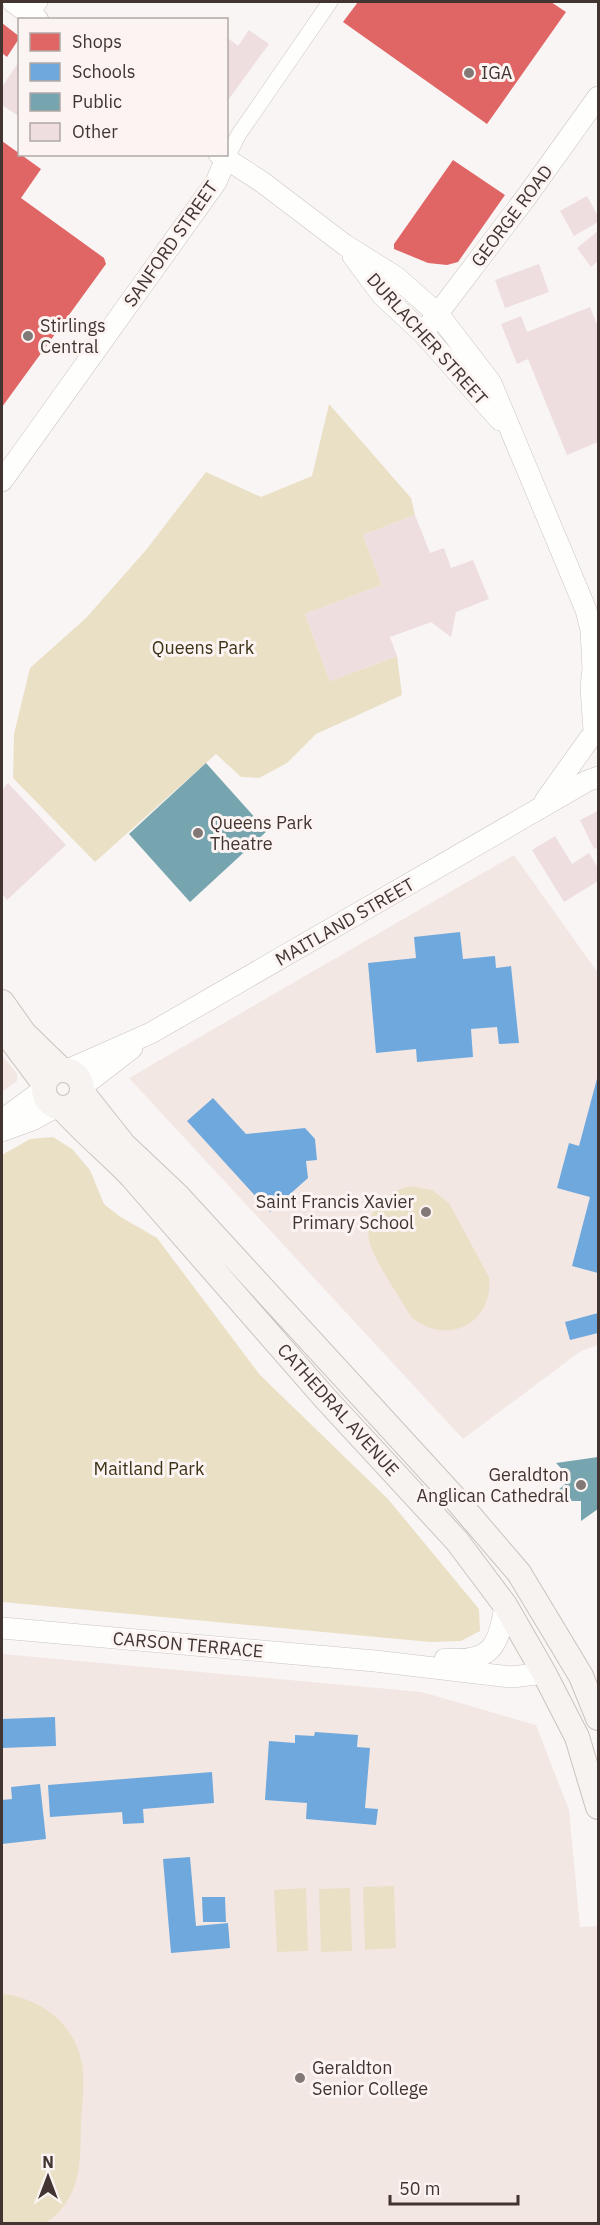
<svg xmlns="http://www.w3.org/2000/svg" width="600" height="2225" viewBox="0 0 600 2225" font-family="'IBM Plex Sans',sans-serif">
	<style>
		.built { fill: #f3e7e4 }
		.green { fill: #eae0c6 }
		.shops { fill: #e06666 }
		.schools { fill: #6fa8dc }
		.public { fill: #76a5af }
		.building { fill: #eededf }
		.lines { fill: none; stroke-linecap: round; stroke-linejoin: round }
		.street-casing { stroke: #cbc4c1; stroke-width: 16 }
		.secondary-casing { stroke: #cbc4c1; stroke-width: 22 }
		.primary-casing { stroke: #cbc3bd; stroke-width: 26 }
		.street { stroke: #fefefd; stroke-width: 15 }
		.secondary { stroke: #fefefd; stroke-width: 21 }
		.primary { stroke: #f7f3f1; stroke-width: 24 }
		.poi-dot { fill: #827875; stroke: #fbf4f2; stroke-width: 2 }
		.labels { text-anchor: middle; stroke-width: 6; stroke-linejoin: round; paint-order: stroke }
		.poi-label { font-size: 18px; fill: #423531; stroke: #fbf4f2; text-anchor: start }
		.street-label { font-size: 18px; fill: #423531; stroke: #fbf4f2 }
		.park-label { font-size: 18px; fill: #3c3214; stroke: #fbf4f2 }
	</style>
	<rect width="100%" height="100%" fill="#f9f5f4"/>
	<!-- built -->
	<path class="built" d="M514,855L598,973V1345L581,1351L463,1439L129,1078Z
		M2,1056L17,1073V1081L2,1092Z
		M2,1654L422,1692L536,1725L569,1810L580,1927L598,1926V2223H2Z"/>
	<!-- green -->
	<path class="green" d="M329,404L411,498L415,515L363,535L382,585L305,614L330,681L397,656L402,695L316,734L287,763L259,778L241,777L216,754L95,862L13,778L14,734L30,668L86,618L146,550L206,472L261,497L312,476Z
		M53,1137L72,1149L90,1170L104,1204L119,1216L157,1238L260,1375L388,1499L479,1609L480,1631L461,1641L430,1642L2,1602V1155L30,1139Z
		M410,1186L432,1190L449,1203L489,1277C494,1324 447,1347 411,1317C399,1296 377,1265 370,1244C362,1215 383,1193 410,1186Z
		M394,1886L396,1948L365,1950L363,1887Z
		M306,1888L308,1951L277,1952L274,1890Z
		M350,1888L352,1951L321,1952L319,1889Z
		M2,1994C41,1998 75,2024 82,2064C85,2084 82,2105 81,2124C80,2165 82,2197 46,2223H2Z"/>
	<!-- shops -->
	<path class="shops" d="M358,2H551L566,12L487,124L343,22Z
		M2,23L20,37L7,57L2,53Z
		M2,141L41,169L21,198L104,258L106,264L2,407Z
		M453,160L505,195L458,262L447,265L428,263L394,249V244Z"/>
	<!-- schools -->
	<path class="schools" d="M460,932L463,959L495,956L496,968L511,966L519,1043L499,1044L497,1027L471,1029L473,1057L417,1062L416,1049L376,1053L368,963L416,958L414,937Z
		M598,1075V1273L572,1266L590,1197L557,1188L569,1143L579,1146Z
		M213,1098L246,1134L305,1128L315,1139L317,1160L306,1161L308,1178L270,1212L187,1121Z
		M598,1313V1333L570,1340L565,1322Z
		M55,1717L56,1746L2,1748V1719Z
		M315,1732L358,1735L357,1747L370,1748L365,1808L378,1809L376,1825L306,1819L307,1803L265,1800L269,1741L295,1743V1735L314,1736Z
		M212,1772L214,1803L143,1809L144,1823L123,1824L122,1812L50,1817L48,1785Z
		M40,1784L46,1839L2,1844V1800L12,1799L11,1787Z
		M190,1857L196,1926L228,1923L230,1948L171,1953L163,1859Z
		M202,1897H225L226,1922H203Z"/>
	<!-- public -->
	<path class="public" d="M206,763L267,831L190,902L129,834Z
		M598,1457V1509L581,1521V1501H561L558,1497L557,1491L571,1479L556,1463Z"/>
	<!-- building -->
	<path class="building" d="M249,30L269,44L226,103V41L228,38L238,46Z
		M20,60V117L2,105V87Z
		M587,196L598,216V222L574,236L560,211Z
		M598,231V261L591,267L577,248Z
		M539,264L549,292L505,308L495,280Z
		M590,307L598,327V442L567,455L528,359L517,364L501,324L521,316L527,332Z
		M415,515L430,553L444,548L451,568L473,560L489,599L456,612L451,637L431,622L426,624L390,637L397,656L330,681L305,614L382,585L363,535Z
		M8,783L66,845L7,900L2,894V790Z
		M598,811V847L594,849L580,820Z
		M555,836L572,864L589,853L598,868V881L564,902L532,850Z"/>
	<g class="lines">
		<!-- street casing -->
		<g class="street-casing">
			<path id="street" d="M32,14L40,2
				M226,159L239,134L330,2"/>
		</g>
		<!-- secondary casing -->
		<g class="secondary-casing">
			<path id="secondary" d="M13,2L38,20
				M219,154L262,182L345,245L396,277L438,314L491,383L586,610L591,630L593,669L591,687L594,731
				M353,256L382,295L423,333L500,420
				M423,333L527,196L598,97
				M2,481L216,182L226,159
				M545,801L590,738
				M67,1070L151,1033L587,781L598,777
				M83,1086L132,1048
				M2,1120L43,1090
				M2,1131L32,1120L56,1107
				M2,1628L375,1661L502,1676L512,1677L544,1673
				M445,1659C491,1663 499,1647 505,1605"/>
		</g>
		<!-- primary casing -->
		<g class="primary-casing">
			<path id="primary" d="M2,1002L24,1033L61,1069
				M6,1033L44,1084
				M44 1089a19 19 0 1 1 38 0a19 19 0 1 1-38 0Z
				M82,1092L124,1145L178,1196L453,1496L519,1573L581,1676L598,1718
				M62,1108C84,1133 109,1153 132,1177L325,1398L457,1541L505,1605L544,1673L577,1737L598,1807"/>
		</g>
		<!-- street -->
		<use href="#street" class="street"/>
		<!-- secondary -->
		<use href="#secondary" class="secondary"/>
		<!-- primary -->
		<use href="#primary" class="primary"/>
	</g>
	<!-- markers -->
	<g class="poi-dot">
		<circle cx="469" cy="73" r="6"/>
		<circle cx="28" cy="336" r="6"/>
		<circle cx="198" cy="833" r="6"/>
		<circle cx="426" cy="1212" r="6"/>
		<circle cx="581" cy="1485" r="6"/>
		<circle cx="300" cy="2078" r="6"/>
	</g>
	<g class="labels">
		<!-- poi labels -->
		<g class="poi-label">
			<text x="481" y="79">IGA</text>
			<text x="40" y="332">Stirlings<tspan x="40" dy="21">Central</tspan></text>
			<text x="210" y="829">Queens Park<tspan x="210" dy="21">Theatre</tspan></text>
			<text x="414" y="1208" text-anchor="end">Saint Francis Xavier<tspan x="414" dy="21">Primary School</tspan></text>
			<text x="569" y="1481" text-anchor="end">Geraldton<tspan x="569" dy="21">Anglican Cathedral</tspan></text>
			<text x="312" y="2074">Geraldton<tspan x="312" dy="21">Senior College</tspan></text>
		</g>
		<!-- street labels -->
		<g class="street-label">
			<text transform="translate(512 216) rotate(-53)" y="6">GEORGE ROAD</text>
			<text transform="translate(171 244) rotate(-55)" y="6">SANFORD STREET</text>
			<text transform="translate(427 339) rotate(48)" y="6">DURLACHER STREET</text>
			<text transform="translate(345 922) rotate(-30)" y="6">MAITLAND STREET</text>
			<text transform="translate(338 1410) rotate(48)" y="6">CATHEDRAL AVENUE</text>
			<text transform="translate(188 1645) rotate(5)" y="6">CARSON TERRACE</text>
		</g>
		<!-- park labels -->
		<g class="park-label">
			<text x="203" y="654">Queens Park</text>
			<text x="149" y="1475">Maitland Park</text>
		</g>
	</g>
	<!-- border -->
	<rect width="600" height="2225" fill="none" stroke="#423531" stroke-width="6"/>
	<!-- legend -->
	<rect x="18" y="18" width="210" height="138" fill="#fbf4f2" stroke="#b1a8a5" stroke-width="1.5"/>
	<rect x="30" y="33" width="30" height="18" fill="#e06666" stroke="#b1a8a5" stroke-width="1.5"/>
	<text x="72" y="48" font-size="18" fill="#423531">Shops</text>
	<rect x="30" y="63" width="30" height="18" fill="#6fa8dc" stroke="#b1a8a5" stroke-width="1.5"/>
	<text x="72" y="78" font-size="18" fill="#423531">Schools</text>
	<rect x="30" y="93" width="30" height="18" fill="#76a5af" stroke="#b1a8a5" stroke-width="1.5"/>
	<text x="72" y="108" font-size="18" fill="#423531">Public</text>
	<rect x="30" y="123" width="30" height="18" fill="#eededf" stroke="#b1a8a5" stroke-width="1.5"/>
	<text x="72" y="138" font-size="18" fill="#423531">Other</text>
	<!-- north arrow -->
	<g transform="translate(48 2177)" stroke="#fbf4f2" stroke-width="4.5" paint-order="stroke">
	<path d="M0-4.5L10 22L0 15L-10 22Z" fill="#423531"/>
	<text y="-9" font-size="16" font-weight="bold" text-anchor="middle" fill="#423531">N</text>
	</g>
	<!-- scale -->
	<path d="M390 2195v9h128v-9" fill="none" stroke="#423531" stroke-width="3"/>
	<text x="399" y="2195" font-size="18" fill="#423531" stroke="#fbf4f2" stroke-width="4.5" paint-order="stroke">50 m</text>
</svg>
